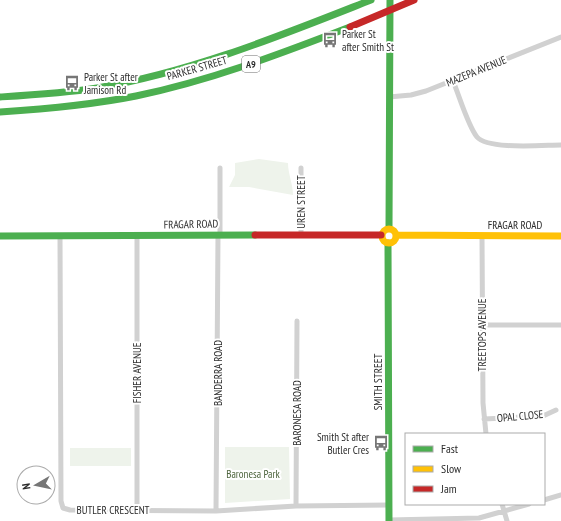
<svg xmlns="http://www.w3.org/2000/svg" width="561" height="521" viewBox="0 0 561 521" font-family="'PT Sans Narrow',sans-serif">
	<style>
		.green { fill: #eef3eb }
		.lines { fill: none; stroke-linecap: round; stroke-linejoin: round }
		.street { stroke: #d1d1d1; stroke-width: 5 }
		.fast { stroke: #4caf50; stroke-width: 7 }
		.slow { stroke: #ffc107; stroke-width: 7 }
		.jam { stroke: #c62828; stroke-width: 7 }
		.labels { text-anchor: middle; stroke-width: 4; stroke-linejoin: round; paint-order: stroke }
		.shield { fill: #fff; stroke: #6b6b6b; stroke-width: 1 }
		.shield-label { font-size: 10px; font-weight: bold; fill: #2c2c2c }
		.poi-label { font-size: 11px; fill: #2c2c2c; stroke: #fff; text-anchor: start }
		.street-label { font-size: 11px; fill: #2c2c2c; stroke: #fff }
		.park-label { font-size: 11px; fill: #4d643d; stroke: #fff }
	</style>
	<rect width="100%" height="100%" fill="#fff"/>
	<!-- green -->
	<path class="green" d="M259,159L288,163C288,174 293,184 293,195L249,187H229L235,175V163Z
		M225,447H289L290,499L225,503Z
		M70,448H131V466H70Z"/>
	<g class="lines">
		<!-- street -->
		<path class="street" d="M453,81C459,95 468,126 477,137C488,150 544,145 561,145
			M389,97L411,95L426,91L561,37
			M220,168V235
			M301,235V168
			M60,236L61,501L63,508L70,510L216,511L296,506L389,505
			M482,236L483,403L486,434
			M482,325H561
			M484,419L543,416L556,410
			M544,500L561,495
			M502,504L507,521
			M296,506L297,321
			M137,510V236
			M216,511L218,235
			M389,520L479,518L529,504"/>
		<!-- fast -->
		<path class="fast" d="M0,97C32,95 65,93 97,88C192,72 282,35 371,0
			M0,112C46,109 91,105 136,96C209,81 280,54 350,27
			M389,228L390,0
			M0,236L255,235
			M388,243L389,521"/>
		<!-- slow -->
		<path class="slow" d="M382 236a7 7 0 1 1 14 0a7 7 0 1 1-14 0Z
			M396,235L561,236"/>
		<!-- jam -->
		<path class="jam" d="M350,27L414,0
			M255,235H381"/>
	</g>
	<!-- icons -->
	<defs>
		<g id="bus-bare" transform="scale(1.2)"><path d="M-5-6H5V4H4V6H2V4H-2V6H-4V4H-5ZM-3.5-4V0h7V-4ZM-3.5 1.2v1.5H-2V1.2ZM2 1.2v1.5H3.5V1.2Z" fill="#767676" stroke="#fff" stroke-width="2.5" paint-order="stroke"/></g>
	</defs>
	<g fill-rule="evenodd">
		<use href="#bus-bare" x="330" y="40"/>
		<use href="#bus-bare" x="72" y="83"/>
		<use href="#bus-bare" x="381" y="443"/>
	</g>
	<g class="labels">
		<!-- shield labels -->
		<rect class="shield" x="242" y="56" width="18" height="16" rx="3"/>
		<g class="shield-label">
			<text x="251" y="68">A9</text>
		</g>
		<!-- poi labels -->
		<g class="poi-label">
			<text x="342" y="38">Parker St<tspan x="342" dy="13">after Smith St</tspan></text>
			<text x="84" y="81">Parker St after<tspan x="84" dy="13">Jamison Rd</tspan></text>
			<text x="369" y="441" text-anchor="end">Smith St after<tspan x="369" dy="13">Butler Cres</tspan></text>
		</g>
		<!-- street labels -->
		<g class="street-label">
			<text transform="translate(197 68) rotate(-16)" y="4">PARKER STREET</text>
			<text transform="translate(476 71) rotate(-22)" y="4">MAZEPA AVENUE</text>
			<text transform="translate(301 202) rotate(-90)" y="4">UREN STREET</text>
			<text transform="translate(191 224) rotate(-1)" y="4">FRAGAR ROAD</text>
			<text x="515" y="229">FRAGAR ROAD</text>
			<text transform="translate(482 335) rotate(-90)" y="4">TREETOPS AVENUE</text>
			<text transform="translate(137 373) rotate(-90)" y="4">FISHER AVENUE</text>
			<text transform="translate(218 373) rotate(-90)" y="4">BANDERRA ROAD</text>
			<text transform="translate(378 382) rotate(-90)" y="4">SMITH STREET</text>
			<text transform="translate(297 413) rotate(-90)" y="4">BARONESA ROAD</text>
			<text transform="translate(520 416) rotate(-5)" y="4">OPAL CLOSE</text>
			<text x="113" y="514">BUTLER CRESCENT</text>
		</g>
		<!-- park labels -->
		<g class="park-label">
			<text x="253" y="478">Baronesa Park</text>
		</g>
	</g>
	<!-- legend -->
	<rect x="405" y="433" width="140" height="72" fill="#ffffff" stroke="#ababab"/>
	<rect x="413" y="446" width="20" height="6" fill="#4caf50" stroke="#ababab"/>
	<text x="441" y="453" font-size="12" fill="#2c2c2c">Fast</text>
	<rect x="413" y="466" width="20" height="6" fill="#ffc107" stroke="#ababab"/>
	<text x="441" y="473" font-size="12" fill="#2c2c2c">Slow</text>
	<rect x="413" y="486" width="20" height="6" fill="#c62828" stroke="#ababab"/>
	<text x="441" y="493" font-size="12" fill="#2c2c2c">Jam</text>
	<!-- north arrow -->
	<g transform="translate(36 485) rotate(261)"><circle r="19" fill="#ffffff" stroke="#ababab"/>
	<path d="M0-3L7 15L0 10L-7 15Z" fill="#767676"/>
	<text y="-6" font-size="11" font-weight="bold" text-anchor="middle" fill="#2c2c2c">N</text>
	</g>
</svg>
